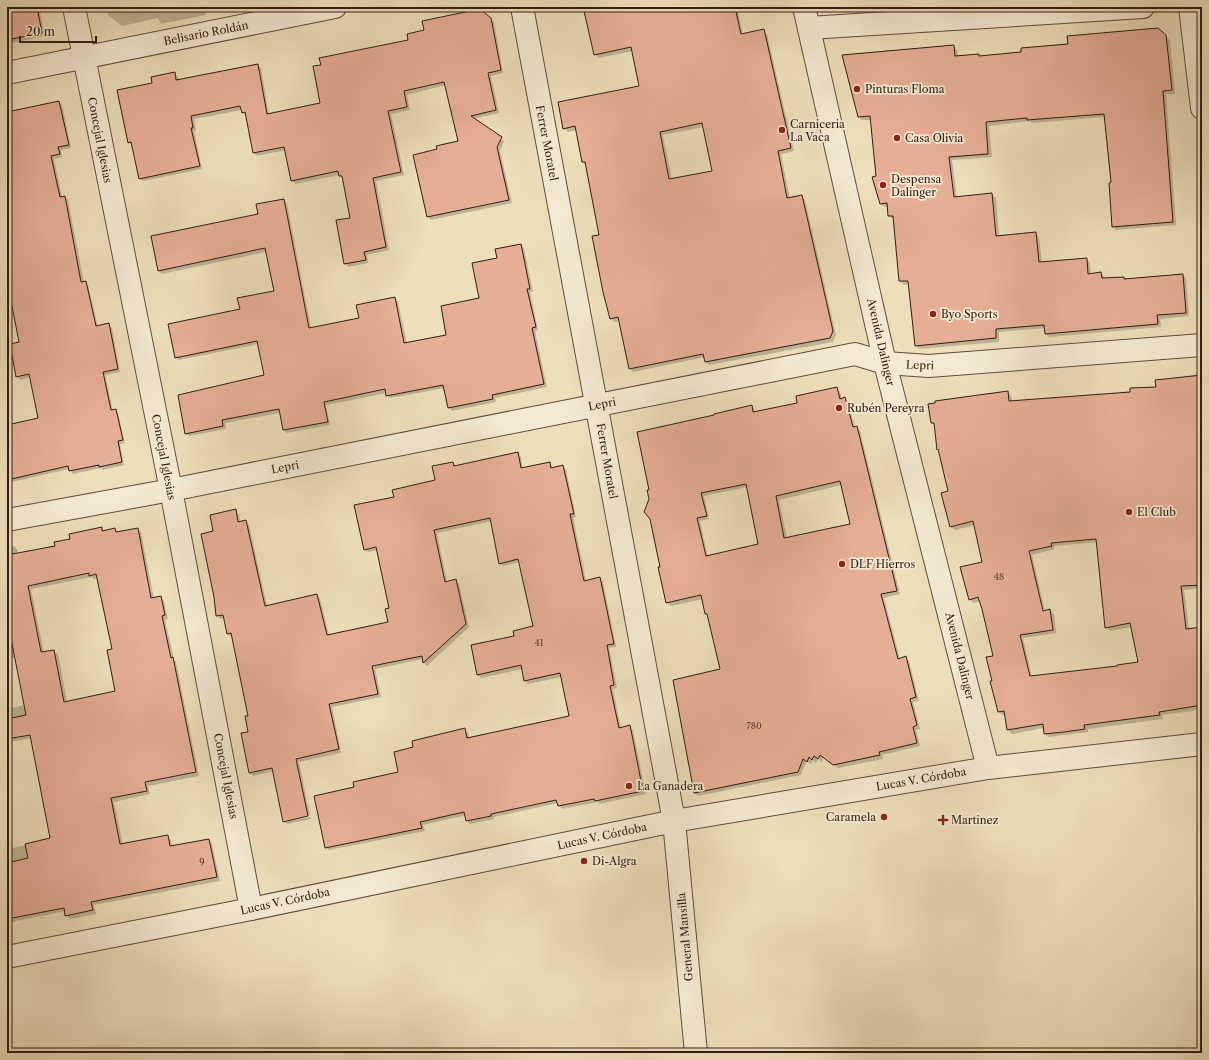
<svg xmlns="http://www.w3.org/2000/svg" width="1209" height="1060" viewBox="0 0 1209 1060" font-family="'Libre Caslon Text',serif">
	<style>
		.shadow { fill: #0003; fill-rule: evenodd }
		.building { fill: #e7ae96; stroke: #301e16; fill-rule: evenodd }
		.lines { fill: none; stroke-linecap: round; stroke-linejoin: round }
		.minor-casing { stroke: #604e3f; stroke-width: 24 }
		.tertiary-casing { stroke: #604e3f; stroke-width: 24 }
		.minor { stroke: #f4ead3; stroke-width: 22 }
		.tertiary { stroke: #f4ead3; stroke-width: 22 }
		.poi-dot { fill: #8f2418; stroke: #f4ead3; stroke-width: 1.5 }
		.labels { text-anchor: middle; stroke-width: 3.5; stroke-linejoin: round; paint-order: stroke }
		.number-label { font-size: 9px; fill: #5e4236 }
		.street-label { font-size: 11px; fill: #301e16; stroke: #f4ead3 }
		.poi-label { font-size: 11px; fill: #301e16; stroke: #f4ead3; text-anchor: start }
	</style>
	<rect width="100%" height="100%" fill="#eedfbb"/>
	<filter id="stains"><feTurbulence type="fractalNoise" baseFrequency=".005" numOctaves="4"/><feColorMatrix values="0 0 0 0 .2 0 0 0 0 .09 0 0 0 0 .02 0 0 0 .5 -.17"/></filter>
	<radialGradient id="worn" r=".72"><stop offset=".6" stop-color="#630" stop-opacity="0"/><stop offset="1" stop-color="#630" stop-opacity=".3"/></radialGradient>
	<!-- shadow -->
	<path class="shadow" d="M7,7H39L45,36L7,44Z
		M106,7H204L206,15L161,24L158,18L122,26L108,15Z
		M609,7H737L743,35L763,31L767,34L794,151L781,154L790,199L802,196L805,200L836,335L833,342L709,365L706,362L705,357L633,372L630,368L620,321L615,322L611,318L601,236L586,165L583,162L577,130L568,132L564,128L640,87L633,51L599,58L595,54ZM704,127L713,172L672,180L663,135Z
		M833,7H865L836,10Z
		M490,19L494,22L503,73L491,76L499,113L473,119L504,141L500,151L512,203L431,220L428,216L438,150L459,141L446,85L407,95L410,110L391,114L404,175L376,181L389,250L367,255L368,263L348,267L345,263L351,218L343,179L339,175L295,184L292,180L286,150L257,156L254,153L246,116L243,112L242,110L194,119L196,131H194L202,169L143,181L140,178L132,145L129,142L153,84L174,74L178,77L179,81L257,65L261,68L269,115L321,104L409,41Z
		M1166,36L1170,40L1175,94H1166L1176,225L1116,230L1113,226L1112,183L1105,117L1032,123L1030,121L989,126L992,157L952,160L957,198L992,194L996,198L999,236L1036,234L1039,237L1042,263L1086,259L1090,263L1091,274L1101,273L1104,277V279L1124,278L1126,280L1183,275L1186,279L1189,316L1160,319L1161,327L1049,337L1046,334L1045,328L999,332V342L919,349L916,346L909,284L904,285L900,281L894,219H893L889,216L888,207H884L881,204L872,120H862L859,117L954,47L957,50L958,57L978,55L980,57Z
		M59,102L62,105L71,148L61,150L62,157L54,159L62,197H65L68,200L84,283L85,282L88,285L98,327L108,324L112,328L120,372L105,375L113,411L115,410L118,413L125,443L120,444L124,465L103,470L101,468L73,474L69,469L7,483V426L39,419L31,377L20,380L17,376L20,342L12,300L7,301V113Z
		M284,200L287,203L311,328L360,319L395,298L398,302L407,344L448,335L480,299L498,259L521,245L524,248L533,292H530L538,330L535,331L547,387L495,398L496,402L452,411L449,407L445,388L390,398L387,393L326,405L330,425L287,433L284,430L280,413L225,423L226,429L189,436L186,433L265,376L258,344L179,360L176,357L241,310L275,292L266,252L162,274L159,271L152,237L259,215Z
		M1202,377V588L1184,590L1189,629L1202,628V699L1199,700V710L1162,715L1163,719L1088,729V732L1048,737L1045,734L1044,728L1012,734L1008,730L1005,715H1002L999,712L993,681L994,657L981,601L973,603L970,599L983,562L975,525L955,530L951,527L949,492L940,451L938,449L935,426L932,423L1008,392L1011,396L1012,401L1131,392ZM1098,542L1106,627L1110,631L1132,627L1139,663L1118,667L1032,677L1023,638L1056,633L1054,614L1050,610L1045,611L1032,555L1055,549L1054,546Z
		M836,388L840,392L842,399L845,398L848,402L855,428L857,427L860,431L900,594L884,598L900,659L906,657L909,661L919,701L913,702L920,729L916,730L920,746L882,755L883,759L838,768L823,757L822,762L818,759L816,763L813,760L811,764L806,761L801,775L698,796L694,793L721,670L709,616L706,614L703,599L671,606L667,603L661,568L715,416L752,406L756,412L798,404ZM842,485L851,524L787,538L779,500ZM747,487L759,545L708,557L700,521L709,519L704,496Z
		M518,454L521,457L523,469L550,464L553,469L563,466L566,470L576,517H573L586,581L600,578L603,582L616,647L609,648L617,688L613,689L621,728L629,726L633,730L646,794L599,804L598,802L562,809L558,803L494,817V819L470,824L467,820L466,815L423,825L425,831L329,850L326,847L355,788L400,773L414,748L464,729L468,733L469,738L570,717L562,677L528,684L525,681L522,669L481,678L478,675L516,637L534,627L520,562L503,566L500,563L492,521L437,533L447,582L456,580L459,584L469,627L427,666L424,663L423,659L375,669L381,697L332,707L341,753L299,762L310,815L285,820V822L274,771L253,776L250,773L249,716L233,636L231,637L228,633L224,618L220,619L217,615L214,532L235,511L239,514L240,522L246,521L249,525L267,606L317,595L320,599L329,635L389,623L390,609L378,550L368,552L365,549L395,498L436,481L453,463L456,467Z
		M101,528L105,532L115,529L118,533L137,529L141,532L154,599L161,597L164,601L168,619L165,620L174,659L176,662L199,776L148,786L150,794L114,802L123,845L167,836L171,840L172,847L209,840L212,844L220,881L94,905L96,914L70,919L66,915V911L7,923V820L13,848L51,840L32,738L7,743V709L25,705L16,658L7,659V547L14,546L17,549L18,554L56,546ZM92,577L93,579L98,578L113,649L116,692L67,702L58,654L54,651L44,653L31,589Z
		M310,817L311,819L287,824L285,822Z"/>
	<!-- building -->
	<path class="building" d="M7,7H37L42,33L7,40Z
		M607,7H735L741,34L764,29L791,148L778,151L787,198L802,195L833,331L830,338L705,362L703,354L629,369L618,317L610,319L603,292L592,236L599,235L585,162H582L575,126L563,129L558,102L639,86L631,47L594,55L584,11ZM702,123L712,171L669,179L660,132Z
		M480,9L491,18L501,70L488,73L496,110L471,116L502,137L497,147L509,200L427,217L413,155L437,149L436,146L458,141L444,82L404,91L407,107L388,111L401,172L373,178L386,247L364,252L366,260L344,264L336,220L350,218L342,176H339L338,171L291,181L284,147L253,153L245,112L242,113L240,106L191,116L193,128H191L200,166L139,179L131,142L128,143L117,90L152,83L151,77L175,72L176,80L258,64L267,114L320,103L313,66L321,65L319,58L408,40L407,34L424,30L422,21Z
		M1158,28L1166,35L1172,90L1163,91L1173,222L1112,227L1109,183L1111,182L1104,114L1027,120V118L986,122L988,154L949,157L954,197L992,193L996,236L1036,232L1039,262L1087,258L1088,274L1101,272L1102,278L1124,277V279L1183,274L1186,313L1157,315L1158,324L1045,334L1044,325L996,329V338L915,346L908,281H899L893,216H888L887,203L880,204L872,177L876,176L870,116L858,117L842,55L954,45L955,56L979,54V56L1021,52V48L1068,44L1067,36Z
		M59,101L69,145L58,147L60,154L51,156L60,197L65,196L81,282L86,281L96,326L109,323L118,369L103,372L111,410L116,409L123,440L118,441L122,462L99,467V465L69,471L68,466L7,480V425L38,418L29,374L16,377L10,344L19,342L10,296L7,297V112Z
		M284,199L309,328L359,318L356,305L395,297L404,343L446,335L441,306L479,298L472,263L497,258L495,249L521,244L530,289H527L536,327L532,328L544,384L492,395L493,399L448,408L443,385L386,396L385,389L324,402L328,422L283,430L279,409L222,420L223,426L185,434L178,395L264,375L257,341L175,358L168,324L240,309L237,298L274,291L265,248L158,271L151,236L258,214L256,204Z
		M1202,375V585L1181,586L1186,629L1202,627V705L1159,712L1160,715L1084,725L1085,729L1064,732L1044,734L1043,724L1007,730L1004,711L998,712L990,681H992L986,657L993,656L982,609L978,597L969,600L960,567L982,562L973,521L950,527L941,493L948,491L938,449L937,450L934,423H931L928,404L935,403V401L1008,391L1009,401L1130,392V388L1156,387L1155,380ZM1096,539L1105,628L1130,623L1138,662L1117,665V666L1030,676L1020,635L1053,630L1050,609L1043,611L1029,551L1052,546L1051,543Z
		M837,387L840,399L845,397L853,427L857,426L897,591L881,594L898,659L906,656L916,697L910,699L917,725L913,727L917,743L879,752L880,755L833,765L820,755L818,759L814,756L812,760L809,757L807,762L803,759L798,772L694,793L673,680L720,669L707,614H705L701,595L666,603L658,567H660L650,519L644,512L649,499L647,490H649L637,432L714,415V414L752,405L753,412L797,403L796,396ZM840,481L850,524L784,538L776,496ZM746,484L758,544L706,556L697,518L707,516L701,493Z
		M518,452L521,468L550,462L551,468L563,465L574,514H570L584,581L600,577L614,644L607,645L614,685L610,686L619,728L630,725L643,791L595,801L594,799L558,806L556,800L491,814V816L466,821L464,812L420,822L422,828L325,848L314,796L354,787L353,782L398,772L394,752L413,747L412,741L465,728L467,738L569,716L560,673L524,681L521,665L477,675L471,645L514,636L513,631L533,626L518,559L499,564L490,518L434,530L445,582L456,579L466,624L423,663L422,656L372,666L378,694L329,704L339,749L296,759L308,816L283,822L272,768L249,773L241,733L248,732L245,716H248L231,633L227,634L223,615L216,616L214,597L201,534L213,531L210,515L236,509L238,522L246,520L265,606L317,594L327,635L388,622L385,609L389,608L376,547L364,550L354,505L394,497L392,490L435,480L432,466L453,462L454,466Z
		M102,527V531L115,528L116,532L138,528L151,598L161,596L165,615L162,616L171,658L173,657L196,772L145,782L147,791L111,798L120,844L168,835L170,846L209,839L217,877L91,902L93,910L65,916L64,908L7,919V863L28,858L25,844L50,838L30,735L7,739V719L26,715L7,618V555L55,546L54,542L70,539L69,534ZM89,573V576L96,574L112,649L107,650L115,691L64,702L54,650L41,652L28,586Z"/>
	<g class="lines">
		<!-- minor casing -->
		<g class="minor-casing">
			<path id="minor" d="M74,7L171,490L251,909
				M522,7L674,821
				M1190,7L1202,108
				M809,28L1143,7
				M7,73L335,7
				M7,520L171,490L855,354L885,363L929,366L1202,345"/>
		</g>
		<!-- tertiary casing -->
		<g class="tertiary-casing">
			<path id="tertiary" d="M804,7L885,363L988,768
				M674,821L696,1053
				M7,957L251,909L674,821L988,768L1202,744"/>
		</g>
		<!-- minor -->
		<use href="#minor" class="minor"/>
		<!-- tertiary -->
		<use href="#tertiary" class="tertiary"/>
	</g>
	<!-- markers -->
	<g class="poi-dot">
		<circle cx="857" cy="89" r="4"/>
		<circle cx="782" cy="130" r="4"/>
		<circle cx="897" cy="138" r="4"/>
		<circle cx="883" cy="185" r="4"/>
		<circle cx="933" cy="314" r="4"/>
		<circle cx="839" cy="408" r="4"/>
		<circle cx="1129" cy="512" r="4"/>
		<circle cx="842" cy="564" r="4"/>
		<circle cx="629" cy="786" r="4"/>
		<circle cx="884" cy="817" r="4"/>
		<path d="M941 814h4v4h4v4h-4v4h-4v-4h-4v-4h4z"/>
		<circle cx="584" cy="861" r="4"/>
	</g>
	<g class="labels">
		<!-- number labels -->
		<g class="number-label">
			<text x="999" y="580">48</text>
			<text x="539" y="646">41</text>
			<text x="754" y="729">780</text>
			<text x="202" y="865">9</text>
		</g>
		<!-- street labels -->
		<g class="street-label">
			<text transform="translate(206 33) rotate(-11)" y="4">Belisario Roldán</text>
			<text transform="translate(100 140) rotate(79)" y="4">Concejal Iglesias</text>
			<text transform="translate(547 143) rotate(79)" y="4">Ferrer Moratel</text>
			<text transform="translate(881 342) rotate(77)" y="4">Avenida Dalinger</text>
			<text transform="translate(920 365) rotate(2)" y="4">Lepri</text>
			<text transform="translate(602 404) rotate(-11)" y="4">Lepri</text>
			<text transform="translate(164 457) rotate(79)" y="4">Concejal Iglesias</text>
			<text transform="translate(607 461) rotate(80)" y="4">Ferrer Moratel</text>
			<text transform="translate(285 467) rotate(-11)" y="4">Lepri</text>
			<text transform="translate(960 656) rotate(76)" y="4">Avenida Dalinger</text>
			<text transform="translate(226 776) rotate(79)" y="4">Concejal Iglesias</text>
			<text transform="translate(921 779) rotate(-10)" y="4">Lucas V. Córdoba</text>
			<text transform="translate(602 836) rotate(-12)" y="4">Lucas V. Córdoba</text>
			<text transform="translate(285 901) rotate(-12)" y="4">Lucas V. Córdoba</text>
			<text transform="translate(685 937) rotate(-95)" y="4">General Mansilla</text>
		</g>
		<!-- poi labels -->
		<g class="poi-label">
			<text x="865" y="93">Pinturas Floma</text>
			<text x="790" y="128">Carniceria<tspan x="790" dy="13">La Vaca</tspan></text>
			<text x="905" y="142">Casa Olivia</text>
			<text x="891" y="183">Despensa<tspan x="891" dy="13">Dalinger</tspan></text>
			<text x="941" y="318">Byo Sports</text>
			<text x="847" y="412">Rubén Pereyra</text>
			<text x="1137" y="516">El Club</text>
			<text x="850" y="568">DLF Hierros</text>
			<text x="637" y="790">La Ganadera</text>
			<text x="876" y="821" text-anchor="end">Caramela</text>
			<text x="951" y="824">Martinez</text>
			<text x="592" y="865">Di-Algra</text>
		</g>
	</g>
	<!-- margin -->
	<rect width="1209" height="1060" fill="none" stroke="#eedfbb" stroke-width="24"/>
	<rect x="8" y="8" width="1193" height="1044" fill="none" stroke="#301e16" stroke-width="2"/>
	<rect x="12" y="12" width="1185" height="1036" fill="none" stroke="#301e16"/>
	<!-- scale -->
	<path d="M20 36v6h76v-6" fill="none" stroke="#301e16" stroke-width="2"/>
	<text x="26" y="36" font-size="12" fill="#301e16" stroke="#f4ead3" stroke-width="3" paint-order="stroke">20 m</text>
	<rect width="100%" height="100%" filter="url(#stains)"/>
	<rect width="100%" height="100%" fill="url(#worn)"/>
</svg>
